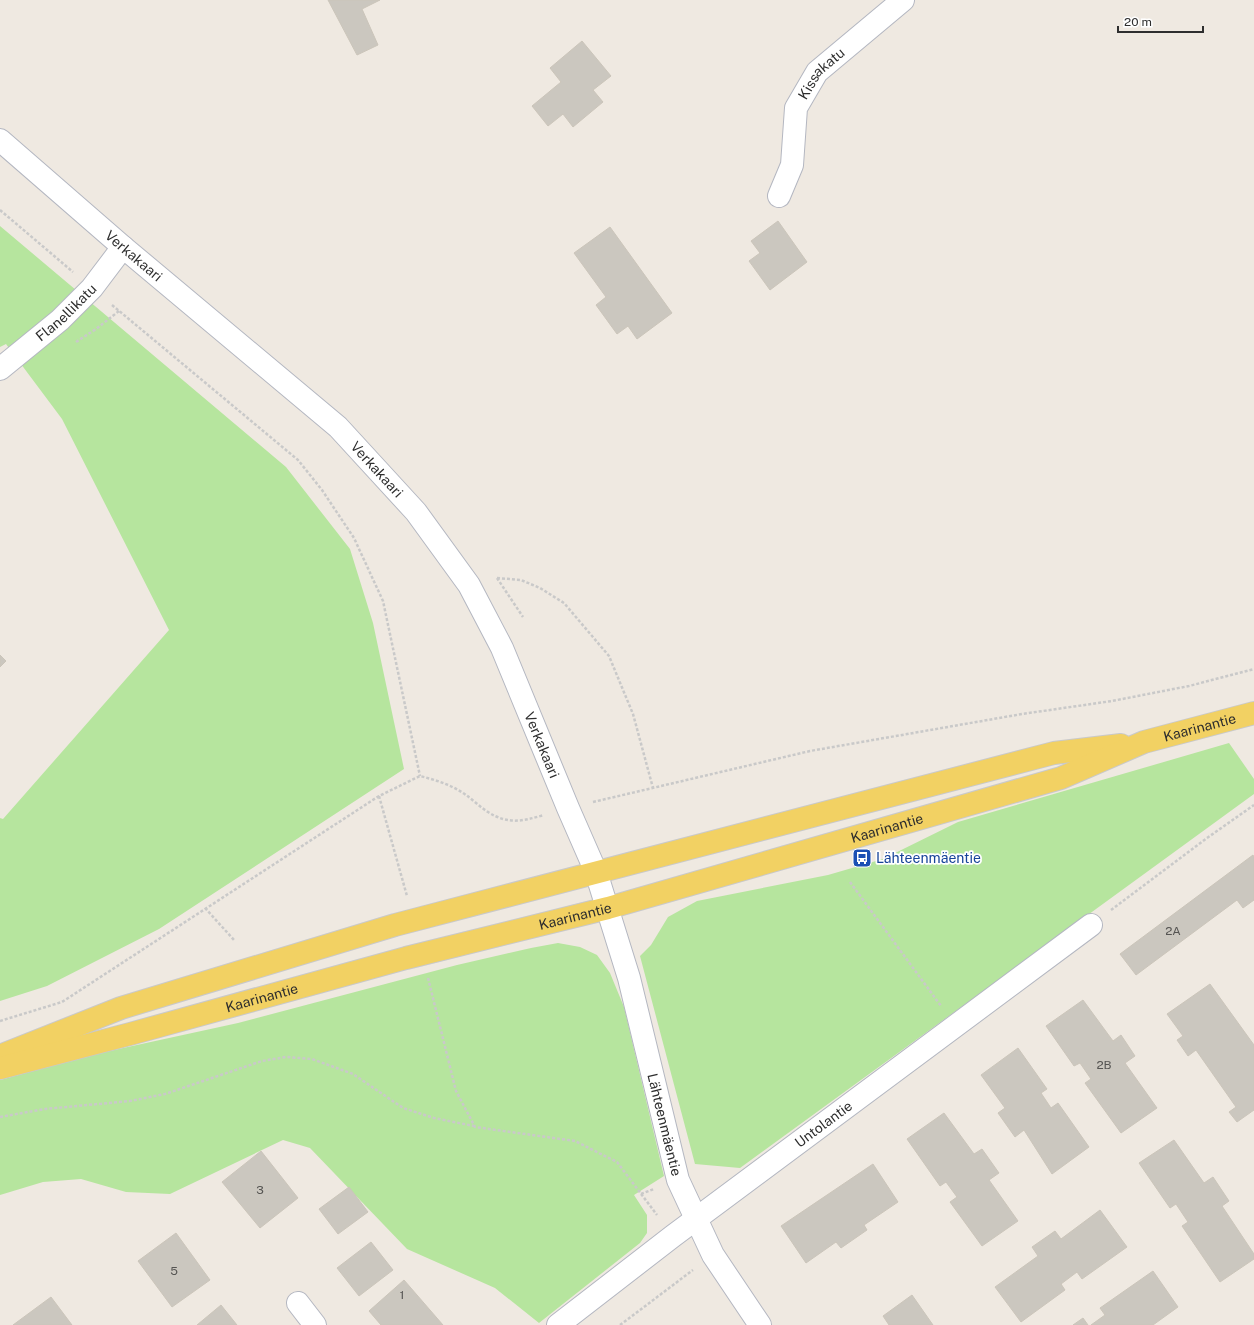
<svg xmlns="http://www.w3.org/2000/svg" width="1254" height="1325" viewBox="0 0 1254 1325" font-family="'Public Sans',sans-serif">
	<style>
		.green { fill: #b6e59e }
		.building { fill: #cbc7bf; stroke: #cbc5ba }
		.lines { fill: none; stroke-linecap: round; stroke-linejoin: round }
		.minor-casing { stroke: #b4b7c1; stroke-width: 24 }
		.major-casing { stroke: #c9c9c9; stroke-width: 24 }
		.path { stroke: #c9c9c9; stroke-width: 2.5; stroke-dasharray: 3 2; stroke-linecap: butt }
		.minor { stroke: #fff; stroke-width: 22 }
		.major { stroke: #f2d163; stroke-width: 22 }
		.labels { text-anchor: middle; stroke-width: 3.5; stroke-linejoin: round; paint-order: stroke }
		.number-label { font-size: 12px; fill: #555452 }
		.street-label { font-size: 14px; fill: #2e2e2e; stroke: #fff }
		.transit-label { font-size: 14px; fill: #164399; stroke: #fff; text-anchor: start }
	</style>
	<rect width="100%" height="100%" fill="#efe9e1"/>
	<!-- green -->
	<path class="green" d="M0,226L286,467L350,549L373,623L404,769L159,929L47,986L0,1001V818L3,819L169,630L62,419L6,344L0,347Z
		M1229,743L1254,779V794L740,1168L695,1164L640,956L651,945L668,917L697,901L828,875L883,859L958,822Z
		M558,943L580,947L597,955L610,973L624,1007L664,1176L634,1195L647,1215V1233L640,1243L539,1323L495,1288L407,1249L310,1148L283,1140L170,1194L126,1192L81,1179L43,1182L0,1195V1080L91,1055L238,1023L457,965L531,948Z"/>
	<!-- building -->
	<path class="building" d="M328,0H380L362,9L378,45L357,55Z
		M582,41L611,76L593,90L603,102L573,127L563,114L548,126L532,106L561,82L550,68Z
		M778,221L807,262L770,290L749,261L760,253L751,241Z
		M610,227L672,313L637,339L628,326L617,334L596,305L606,297L574,253Z
		M0,655L6,661L0,667Z
		M1253,855L1254,857V900L1243,908L1237,900L1136,975L1120,954Z
		M1210,984L1254,1045V1110L1237,1122L1229,1112L1236,1107L1196,1050L1188,1056L1177,1040L1183,1036L1167,1014Z
		M1083,1000L1113,1041L1121,1035L1135,1056L1125,1063L1157,1108L1121,1133L1085,1083L1091,1079L1080,1063L1074,1066L1046,1026Z
		M1018,1048L1047,1089L1041,1093L1051,1108L1058,1103L1089,1147L1052,1174L1024,1130L1015,1137L998,1113L1005,1108L981,1075Z
		M944,1113L974,1154L982,1149L999,1173L989,1180L1018,1221L982,1246L950,1202L957,1197L946,1182L940,1186L907,1139Z
		M1174,1140L1204,1183L1213,1177L1229,1201L1222,1206L1254,1254V1259L1220,1282L1182,1226L1188,1222L1176,1204L1170,1208L1139,1163Z
		M261,1151L298,1198L260,1228L222,1182Z
		M873,1164L898,1202L864,1225L867,1230L841,1248L836,1242L806,1263L781,1226Z
		M349,1187L368,1212L338,1234L319,1209Z
		M1100,1210L1127,1247L1082,1279L1077,1272L1061,1284L1065,1290L1021,1322L995,1287L1038,1256L1032,1247L1055,1231L1061,1239Z
		M176,1233L210,1280L172,1307L138,1261Z
		M371,1242L393,1270L359,1296L337,1268Z
		M1153,1271L1178,1307L1153,1325H1091L1105,1315L1100,1308Z
		M404,1280L443,1325H381L369,1311Z
		M912,1295L933,1325H889L883,1316Z
		M51,1297L72,1325H13Z
		M221,1305L237,1325H197Z
		M1083,1318L1088,1325H1073Z"/>
	<g class="lines">
		<!-- minor casing -->
		<g class="minor-casing">
			<g id="minor">
				<path id="s1" d="M0,140L123,247L338,427L416,512L469,585L502,648L568,808L596,872L629,978L678,1180L713,1255L760,1325"/>
				<path id="s2" d="M779,196L792,165L796,108L817,72L903,0"/>
				<path id="s3" d="M0,369L60,320L92,288L123,247"/>
				<path d="M298,1303L315,1325"/>
				<path id="s4" d="M558,1325L673,1236L1091,925"/>
			</g>
		</g>
		<!-- major casing -->
		<g class="major-casing">
			<g id="major">
				<path d="M2,1055L121,1008L395,925L1054,753L1121,745"/>
				<path id="s5" d="M0,1068L130,1034L406,958L608,908L1061,778L1144,742L1254,713"/>
			</g>
		</g>
		<!-- path -->
		<path class="path" d="M0,210L73,272
			M112,305L298,460L322,490L354,538L383,601L420,776
			M76,342L96,329L119,311
			M497,578L521,580L540,588L564,603L609,656L633,714L653,788
			M497,578L523,617
			M379,796L407,896
			M593,802L810,751L1022,714L1112,701L1189,686L1254,669
			M850,882L941,1006
			M205,908L234,940
			M1111,910L1207,838L1254,805
			M428,978L456,1091L475,1127L575,1141L617,1162L657,1215
			M0,1021L62,1002L379,796L420,776C436,780 452,785 466,795C473,800 480,807 488,812C508,825 523,821 544,815
			M0,1117L45,1109L130,1101L165,1094L262,1061L286,1057L312,1059L353,1074L403,1108L434,1118L474,1126
			M641,1194L654,1189
			M620,1325L693,1270"/>
		<!-- minor -->
		<use href="#minor" class="minor"/>
		<!-- major -->
		<use href="#major" class="major"/>
	</g>
	<!-- icons -->
	<defs>
		<g id="bus-square" transform="scale(1)"><rect x="-9" y="-9" width="18" height="18" rx="4" fill="#1a4fb4" stroke="#fff"/><path d="M-5-6H5V4H4V6H2V4H-2V6H-4V4H-5ZM-3.5-4V0h7V-4ZM-3.5 1.2v1.5H-2V1.2ZM2 1.2v1.5H3.5V1.2Z" fill="#fff"/></g>
	</defs>
	<g fill-rule="evenodd">
		<use href="#bus-square" x="862" y="858"/>
	</g>
	<g class="labels">
		<!-- number labels -->
		<g class="number-label">
			<text x="1173" y="935">2A</text>
			<text x="1104" y="1069">2B</text>
			<text x="260" y="1194">3</text>
			<text x="174" y="1275">5</text>
			<text x="402" y="1299">1</text>
		</g>
		<!-- street labels -->
		<g class="street-label">
			<text dy="5" stroke="none"><textPath href="#s2" startOffset="134">Kissakatu</textPath></text>
			<text dy="5" stroke="none"><textPath href="#s1" startOffset="177">Verkakaari</textPath></text>
			<text dy="5" stroke="none"><textPath href="#s3" startOffset="87">Flanellikatu</textPath></text>
			<text dy="5" stroke="none"><textPath href="#s1" startOffset="501">Verkakaari</textPath></text>
			<text dy="5" stroke="none"><textPath href="#s5" startOffset="1248">Kaarinantie</textPath></text>
			<text dy="5" stroke="none"><textPath href="#s1" startOffset="825">Verkakaari</textPath></text>
			<text dy="5" stroke="none"><textPath href="#s5" startOffset="919">Kaarinantie</textPath></text>
			<text dy="5" stroke="none"><textPath href="#s5" startOffset="595">Kaarinantie</textPath></text>
			<text dy="5" stroke="none"><textPath href="#s5" startOffset="271">Kaarinantie</textPath></text>
			<text dy="5" stroke="none"><textPath href="#s4" startOffset="333">Untolantie</textPath></text>
			<text dy="5" stroke="none"><textPath href="#s1" startOffset="1225">Lähteenmäentie</textPath></text>
		</g>
		<!-- transit labels -->
		<g class="transit-label">
			<text x="876" y="863">Lähteenmäentie</text>
		</g>
	</g>
	<!-- scale -->
	<path d="M1118 26v6h85v-6" fill="none" stroke="#2e2e2e" stroke-width="2"/>
	<text x="1124" y="26" font-size="12" fill="#2e2e2e" stroke="#ffffff" stroke-width="3" paint-order="stroke">20 m</text>
</svg>
